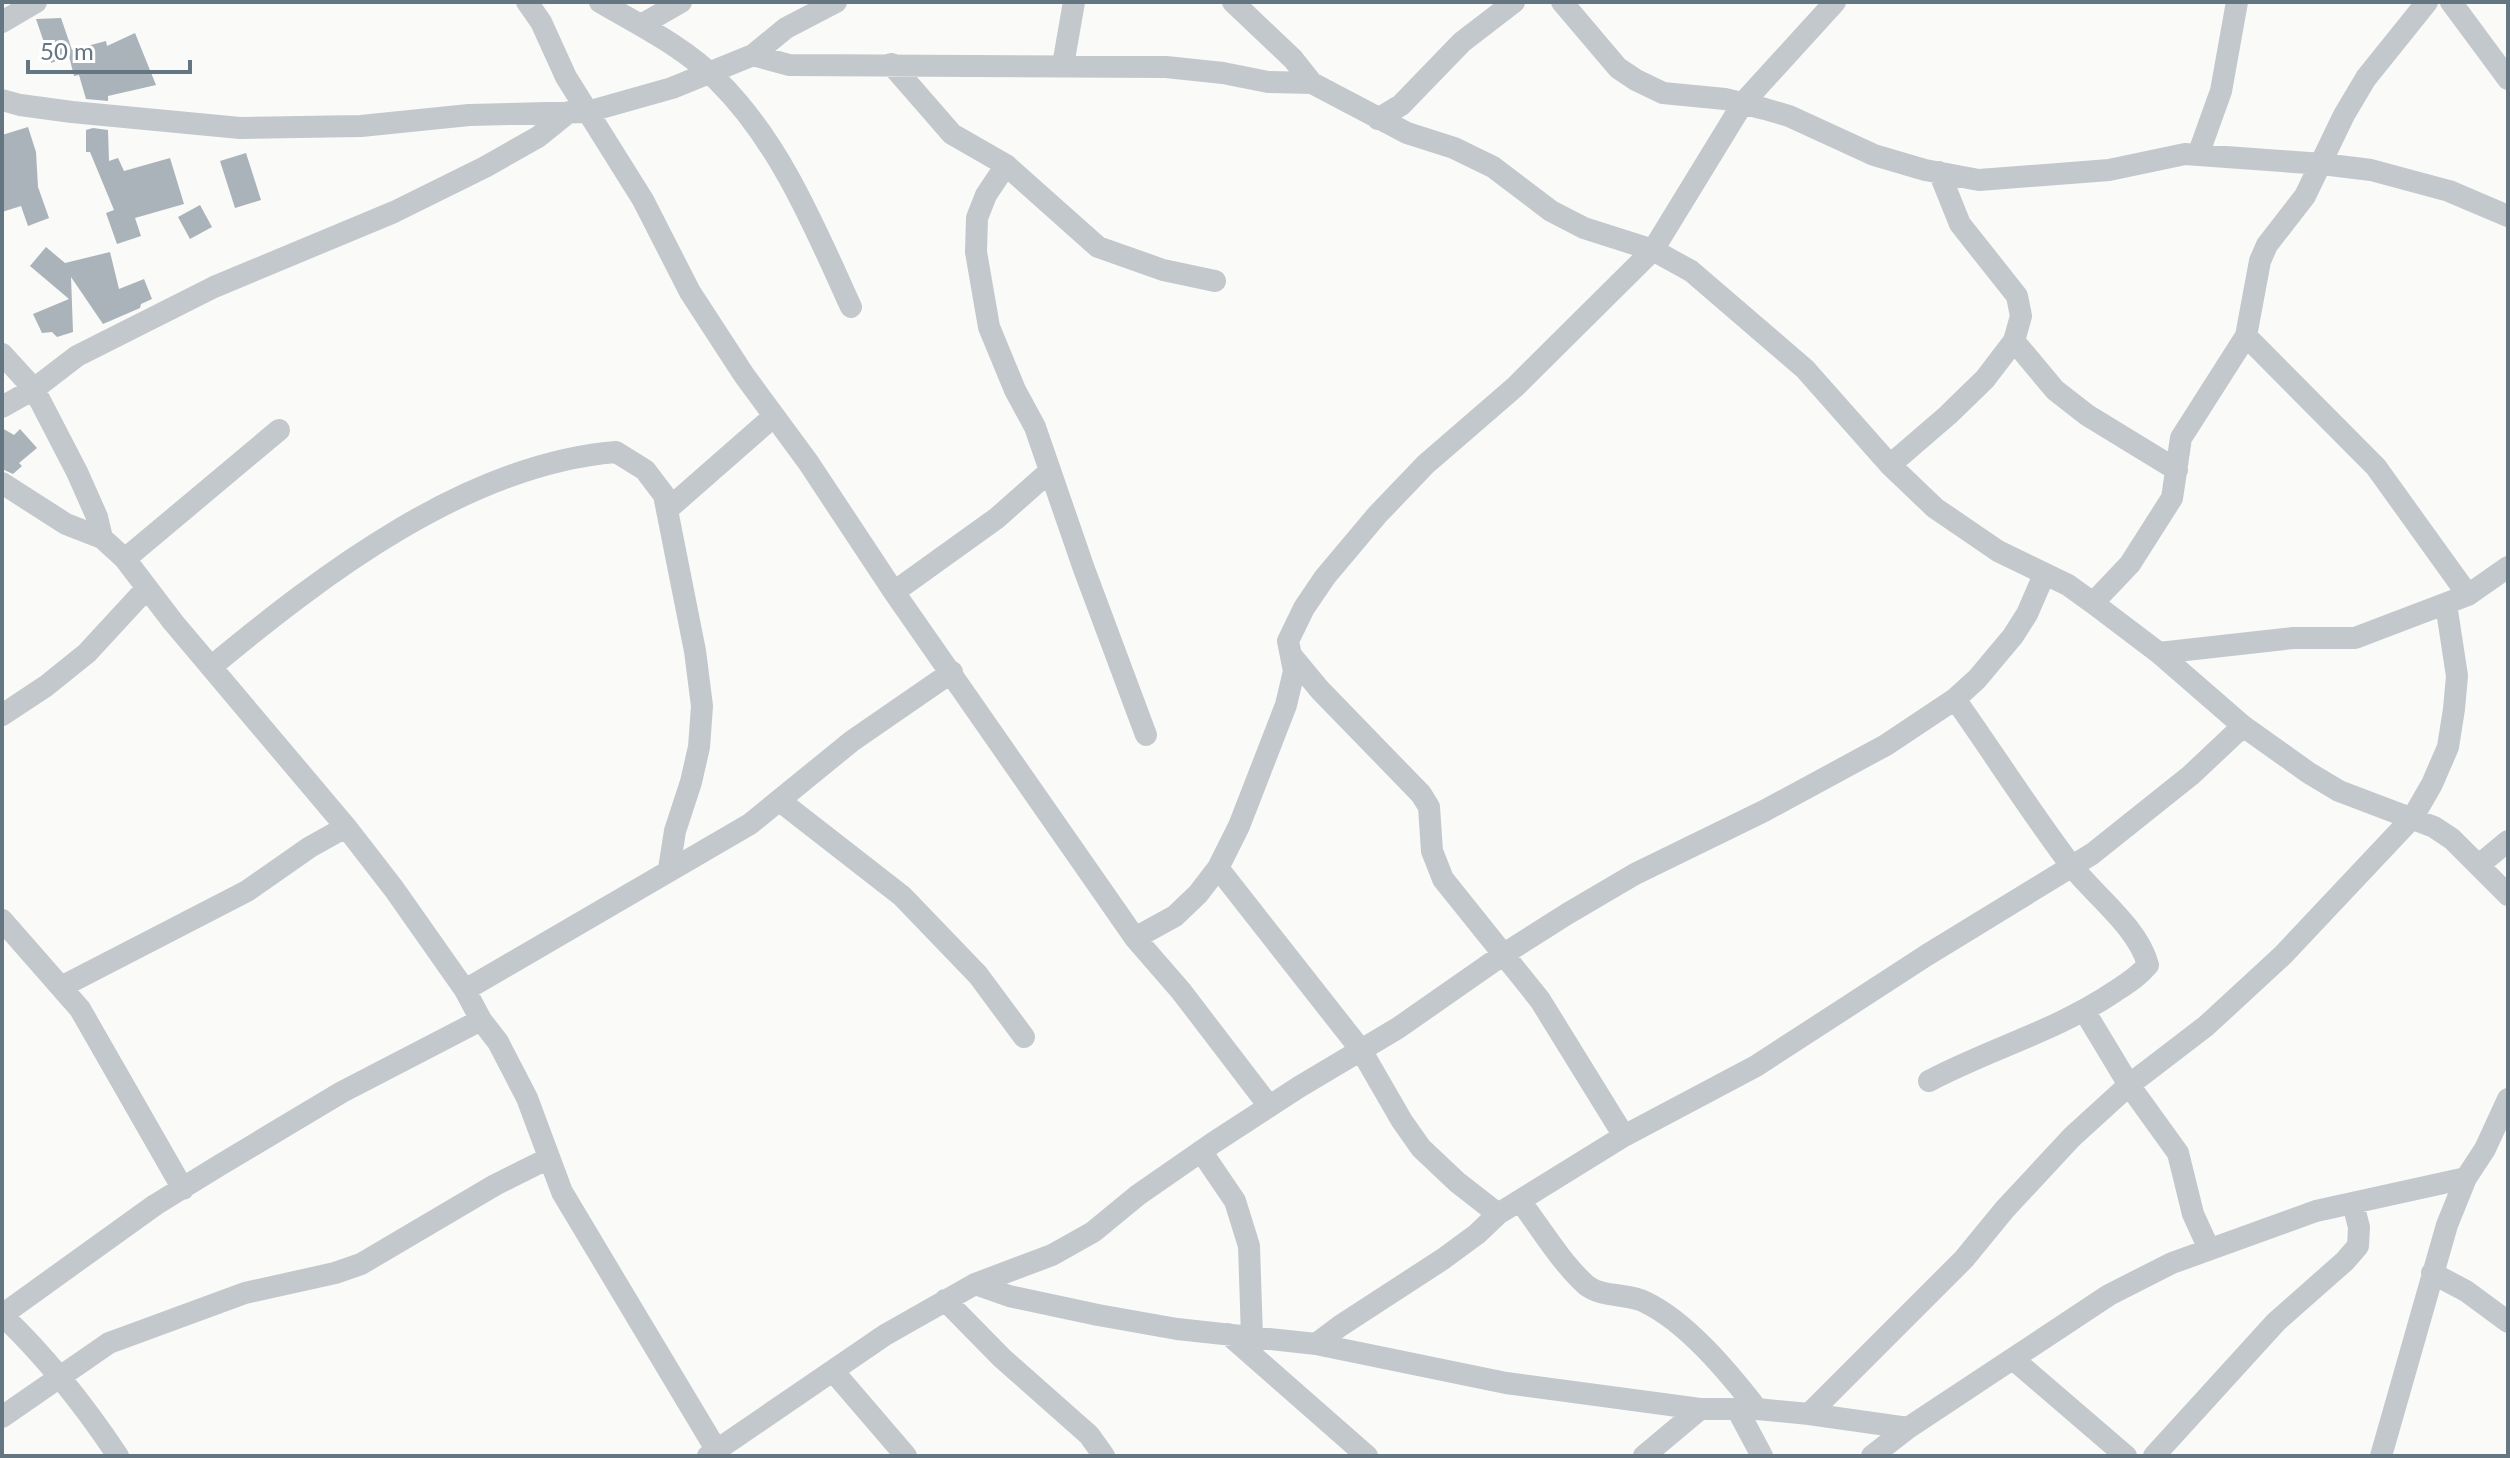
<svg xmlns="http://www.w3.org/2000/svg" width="2510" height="1458" viewBox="0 0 2510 1458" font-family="Lato,sans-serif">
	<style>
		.building { fill: #aab3b9 }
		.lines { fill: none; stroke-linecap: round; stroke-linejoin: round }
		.minor { stroke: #c3c8cc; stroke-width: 22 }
	</style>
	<rect width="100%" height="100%" fill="#fafaf8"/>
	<!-- building -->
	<path class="building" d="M61,18L72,50L106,41L107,46L135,33L156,85L108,96V101L86,99L79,75L74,76L69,56L51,63L36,19Z
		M28,127L36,152L38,187L49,218L28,226L21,206L2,212V135Z
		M93,128L108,130L109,161L118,158L124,171L170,158L184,204L135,218L141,236L117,244L106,213L114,210L90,152H86V130Z
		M246,153L261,200L235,208L220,161Z
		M200,205L212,227L190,239L178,217Z
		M46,247L65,263L110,252L119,289L144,279L152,299L141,304L140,308L103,324L71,277L73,332L57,337L52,332L42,333L33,314L69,299L30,266Z
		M2,428L14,435L20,429L37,448L19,463L22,466L13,474L2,469Z"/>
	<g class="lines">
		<!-- minor -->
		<path class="minor" d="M527,2L541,22L566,77L643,200L690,292L744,375L808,462L894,592L1135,938L1181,991L1269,1106
			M600,2C641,26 684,47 717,80C780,142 815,228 851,307
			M1233,2L1293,59L1312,83
			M1562,2L1618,68L1636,80L1663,93L1725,99L1765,109L1789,116L1874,155L1925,170L1979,180L2109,170L2185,154L2322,164L2371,170L2449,191L2508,216
			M2451,2L2508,79
			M2,22L36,2
			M641,25L681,2
			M753,55L786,28L836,2
			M891,64L952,134L1006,165L1098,247L1163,270L1215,281
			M1063,65L1074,2
			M2,100L20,105L72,112L240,128L361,126L469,115L587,112L672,88L753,55L789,65L1166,67L1223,73L1268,82L1312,83L1407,133L1454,148L1493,167L1551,211L1584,228L1653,250L1691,271L1805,369L1890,465L1935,508L1998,551L2068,585L2093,603L2159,653L2243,726L2309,773L2339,791L2434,827L2452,839L2508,895
			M1378,119L1401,105L1462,42L1514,2
			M2198,155L2221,91L2237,2
			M1006,165L986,195L977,218L976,252L989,327L1015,390L1035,427L1084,569L1146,735
			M2246,336L2376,467L2468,595
			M2014,341L2055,390L2087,415L2177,470
			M2,354L34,389L77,472L97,517L102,538L125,559L173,622L346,827L394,889L465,990L481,1020L498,1042L527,1098L562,1192L720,1456
			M2,407L34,389L77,356L214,287L394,212L485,167L538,137L569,112
			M1890,465L1948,415L1985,379L2014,341L2021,316L2017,296L1960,224L1939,172
			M2,483L66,524L102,538
			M668,509L774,416
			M125,559L279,430
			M894,592L997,518L1050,471
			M2093,603L2130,564L2172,498L2181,438L2246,336L2260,261L2267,245L2305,196L2344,115L2366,78L2427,2
			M2159,653L2293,638H2355L2468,595L2508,567
			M1291,655L1320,690L1421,794L1429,807L1432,851L1443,879L1540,1000L1624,1136
			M211,667C323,574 467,464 616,452L645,470L664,495L695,651L702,706L699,747L691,782L675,831L669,869
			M2,715L46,686L87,653L146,589
			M780,801L902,896L978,975L1024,1037
			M2479,865L2508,841
			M1218,868L1361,1050L1402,1121L1421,1148L1457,1182L1498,1214
			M2,920L80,1009L183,1189
			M1135,938L1175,916L1198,894L1218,868L1239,826L1286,705L1294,671L1288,641L1304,608L1325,577L1378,514L1426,464L1515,387L1653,250L1743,103L1835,2
			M61,987L247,891L310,847L346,827
			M465,990L750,824L852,741L952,672
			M2085,1012L2129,1085L2178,1153L2193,1214L2209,1249
			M1929,1081C1989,1049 2056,1031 2114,992C2126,984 2138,977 2148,965C2138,927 2094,895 2070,864C2030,811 1994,754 1955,699
			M1201,1151L1235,1201L1249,1246L1252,1337
			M1521,1202C1541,1229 1561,1262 1586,1285C1602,1298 1628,1293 1645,1302C1687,1322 1729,1373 1757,1409
			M2432,1273L2466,1291L2508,1322
			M975,1284L1009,1296L1098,1315L1177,1329L1316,1344L1506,1383L1700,1409H1757L1809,1414L1908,1428
			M945,1300L1002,1358L1089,1435L1104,1456
			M2,1315L155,1205L220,1165L342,1092L481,1020
			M2,1315C46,1357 84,1405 118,1456
			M1228,1334L1367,1456
			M1316,1344L1340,1326L1443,1259L1477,1234L1498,1214L1624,1136L1756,1066L1927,955L2092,854L2191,775L2243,726
			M2013,1359L2126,1456
			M833,1371L906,1456
			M1737,1409L1762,1456
			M1809,1414L1964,1259L2005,1209L2072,1137L2129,1085L2206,1026L2283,955L2413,817L2432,784L2448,747L2454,709L2457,676L2446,604
			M2,1417L109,1343L245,1293L335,1273L361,1264L495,1185L549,1158
			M708,1456L885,1335L975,1284L1052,1255L1093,1232L1138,1195L1213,1143L1299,1087L1398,1028L1504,954L1567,914L1635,874L1764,811L1886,745L1955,699L1977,679L2013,636L2027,614L2044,575
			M1644,1456L1700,1409
			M1872,1456L1908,1428L2109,1295L2172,1263L2316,1211L2466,1178
			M2154,1456L2276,1322L2345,1261L2358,1246L2359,1227L2353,1204
			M2381,1456L2447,1225L2466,1178L2485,1149L2508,1099"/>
	</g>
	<!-- border -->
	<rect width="2510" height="1458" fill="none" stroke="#657683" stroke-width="8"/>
	<!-- scale -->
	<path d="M28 60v12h162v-12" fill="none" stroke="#657683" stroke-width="4"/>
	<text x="40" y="60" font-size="24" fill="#657683" stroke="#ffffff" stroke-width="6" paint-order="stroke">50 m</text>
</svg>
